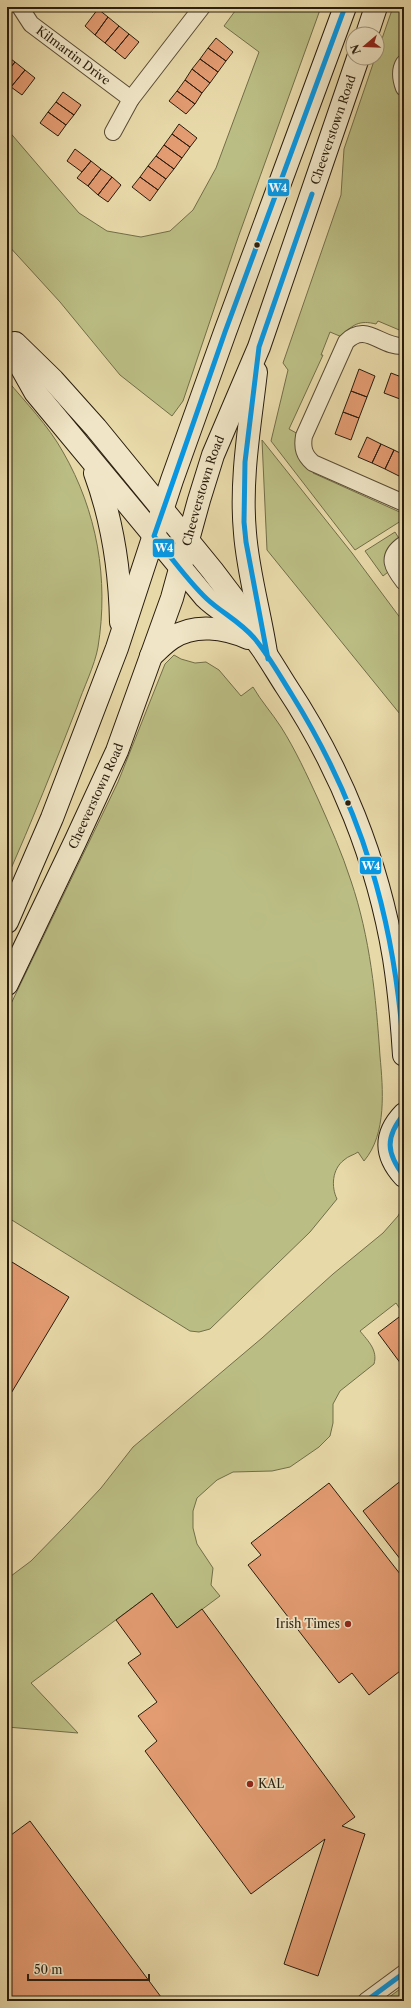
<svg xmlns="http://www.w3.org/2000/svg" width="411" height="2008" viewBox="0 0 411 2008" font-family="'Libre Caslon Text',serif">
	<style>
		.green { fill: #bbbe84; stroke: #726e49 }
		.building { fill: #e39b71; stroke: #291d0e }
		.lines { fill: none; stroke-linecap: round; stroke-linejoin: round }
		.street-casing { stroke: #594c35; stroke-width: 18 }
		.secondary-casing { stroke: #291d0e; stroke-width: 24 }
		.street { stroke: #f0e6c7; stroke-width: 16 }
		.secondary { stroke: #f0e6c7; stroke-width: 22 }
		.bus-1-casing { stroke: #f0e6c7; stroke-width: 8 }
		.bus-1 { stroke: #0498e7; stroke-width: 5 }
		.bus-dot { fill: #291d0e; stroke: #f0e6c7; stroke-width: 1.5 }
		.poi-dot { fill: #8f2418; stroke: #f0e6c7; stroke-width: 1.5 }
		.labels { text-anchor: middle; stroke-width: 3.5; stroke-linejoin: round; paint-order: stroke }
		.street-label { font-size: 12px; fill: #291d0e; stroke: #f0e6c7 }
		.poi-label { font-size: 12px; fill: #291d0e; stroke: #f0e6c7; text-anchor: end }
		.line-badge { stroke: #f0e6c7; stroke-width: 1.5 }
		.badge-label { font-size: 11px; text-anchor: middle; font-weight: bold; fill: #fff }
	</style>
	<rect width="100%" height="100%" fill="#e8d9a9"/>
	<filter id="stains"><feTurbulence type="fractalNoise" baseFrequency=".005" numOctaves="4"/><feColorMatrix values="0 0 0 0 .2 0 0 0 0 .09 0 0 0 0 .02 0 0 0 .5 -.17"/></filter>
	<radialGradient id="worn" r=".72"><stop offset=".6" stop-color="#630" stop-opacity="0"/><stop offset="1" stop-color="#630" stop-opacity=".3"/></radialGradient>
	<!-- green -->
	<path class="green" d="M238,7H321L239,235L183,401L172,416L120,375L60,302L7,244V129L79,213L107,231L141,237L170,231L193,210L216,168L259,52L224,26Z
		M393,7H404V332L378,321L376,324C360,320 352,324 342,337L330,332L321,355H323L289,429L300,435L316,467L313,473L404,514V519L355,550L271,441L288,370L283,363L341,195L344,149L375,58H377V53Z
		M7,380C26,403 48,425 63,452C97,511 109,579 98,647C95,665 83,689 77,707C55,764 32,821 7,878Z
		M262,440L352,553L404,623V719L267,550Z
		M395,532L400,540L392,569L383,576L365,551Z
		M174,655L181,659L195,663L206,662L219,670L241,696L253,687C261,701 272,713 281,727C295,749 307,775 318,799C330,826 342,853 351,881C370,937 376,997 380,1056C383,1089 387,1134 364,1161L358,1152C354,1155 348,1156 344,1160C332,1169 331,1187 337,1199L310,1232L210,1329L199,1332L190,1331L7,1217V1012L118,782L165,664Z
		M404,1205V1315L396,1303L360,1331C368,1341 378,1350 374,1364L340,1391L333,1404V1423L330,1436L319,1447L290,1467L272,1471L233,1472L217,1480L197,1498L193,1511V1528L197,1544L213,1568L211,1585L220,1596L177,1628L152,1593L31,1683L78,1733L7,1727V1579L31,1561L68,1523L101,1488L133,1447L262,1338L333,1274L383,1233L398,1216Z
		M404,1986V2001H384Z"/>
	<!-- building -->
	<path class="building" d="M146,7H157L153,12Z
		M98,9L108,17L95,35L85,26Z
		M108,17L119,26L105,43L95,35Z
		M119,26L129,34L115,51L105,43Z
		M129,34L139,42L125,59L115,51Z
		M216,38L233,52L226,61L208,48Z
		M208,48L226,61L218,72L200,59Z
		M7,56L15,62L7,72Z
		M200,59L218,72L210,83L192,69Z
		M15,62L25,70L11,87L7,84V72Z
		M192,69L210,83L202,93L185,80Z
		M25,70L35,78L22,95L11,87Z
		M185,80L202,93L195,104L177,91Z
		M177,91L195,104L186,114L169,101Z
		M63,92L81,105L74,115L56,102Z
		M56,102L74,115L66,125L48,112Z
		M48,112L66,125L58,136L40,123Z
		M179,124L197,138L190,147L172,134Z
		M172,134L190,147L182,158L164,145Z
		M164,145L182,158L174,169L156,156Z
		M75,149L91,161L82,172L67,161Z
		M156,156L174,169L166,179L148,166Z
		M91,161L101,169L88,186L77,178Z
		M148,166L166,179L158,190L140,177Z
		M101,169L112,177L98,195L88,186Z
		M112,177L121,185L108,202L98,195Z
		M140,177L158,190L150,201L132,187Z
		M359,369L375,376L367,397L351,391Z
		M391,373L404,378V388L400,399L384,393Z
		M404,388V401L400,399Z
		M351,391L367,397L359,418L343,412Z
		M343,412L359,418L351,440L335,434Z
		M367,437L381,444L372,463L358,457Z
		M381,444L394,450L385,469L372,463Z
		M394,450L404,455V464L399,476L385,469Z
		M404,464V478L399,476Z
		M7,1259L69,1297L7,1400Z
		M403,1314L404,1315V1368L378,1333Z
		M403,1479L404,1480V1564L363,1511Z
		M329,1483L404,1579V1668L369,1695L352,1673L339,1683L248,1565L261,1555L251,1543Z
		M152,1593L177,1628L202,1609L355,1817L342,1826L365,1834L318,1976L284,1964L325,1839L251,1894L145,1751L157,1741L138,1716L157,1702L128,1663L141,1654L116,1620Z
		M30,1821L164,2001H7V1838Z"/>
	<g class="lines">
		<!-- street casing -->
		<g class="street-casing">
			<g id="street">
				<path id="s1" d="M20,7L31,24L131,99"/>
				<path d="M404,63C399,71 401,80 404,88"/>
				<path d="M113,132L131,99L202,7"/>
				<path d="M404,346C381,348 366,321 346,342L304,436C302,448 304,455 313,463L404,503"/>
				<path d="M404,544C385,557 393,568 404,582"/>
				<path d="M366,2001L404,1973"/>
			</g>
		</g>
		<!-- secondary casing -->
		<g class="secondary-casing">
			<g id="secondary">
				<path d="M367,34L376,7"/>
				<path d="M7,342L35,392L205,597C217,609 232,616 244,627C261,643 273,666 286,686C340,767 378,861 394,958C399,990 402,1023 404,1055"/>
				<path d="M15,343L53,380L96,428L212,570L234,599L244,626"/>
				<path d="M256,372C250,425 240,479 245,533C248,573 260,613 266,653"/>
				<path d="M95,473C113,522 120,570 121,622"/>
				<path d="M151,656C158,650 164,643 172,638C195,623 225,628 248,638"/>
				<path d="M7,922L52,818L117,648L172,480L225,332L345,7"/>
				<path id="s2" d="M7,984L75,842L117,751L172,598L199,500L213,455L259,347L358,58"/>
				<path d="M404,1114C384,1135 385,1155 404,1176"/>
			</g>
		</g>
		<!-- street -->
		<use href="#street" class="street"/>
		<!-- secondary -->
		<use href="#secondary" class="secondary"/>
		<!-- bus-1 casing -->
		<g class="bus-1-casing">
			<path id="bus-1" d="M345,7L225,332L154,536C171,557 187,580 207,599C222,613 241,622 255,639C269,656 280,676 292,695C363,809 395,921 404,1055
				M268,659L246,542L244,522L245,462L259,347L312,194
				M404,1114C385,1137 386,1153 404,1176
				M366,2001L404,1973"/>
		</g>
		<!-- bus-1 -->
		<use href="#bus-1" class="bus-1"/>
	</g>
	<!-- markers -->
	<g class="bus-dot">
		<circle cx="257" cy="245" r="3.5"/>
		<circle cx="348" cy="803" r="3.5"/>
	</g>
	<g class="poi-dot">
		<circle cx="348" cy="1624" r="4"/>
		<circle cx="250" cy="1784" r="4"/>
	</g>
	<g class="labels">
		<!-- street labels -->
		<g class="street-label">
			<text dy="4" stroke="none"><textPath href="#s1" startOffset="73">Kilmartin Drive</textPath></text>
			<text dy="4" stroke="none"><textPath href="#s2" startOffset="916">Cheeverstown Road</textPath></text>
			<text dy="4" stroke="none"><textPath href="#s2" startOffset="532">Cheeverstown Road</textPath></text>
			<text dy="4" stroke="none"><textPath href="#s2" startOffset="208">Cheeverstown Road</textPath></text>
		</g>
		<!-- poi labels -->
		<g class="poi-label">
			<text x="340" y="1628">Irish Times</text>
			<text x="258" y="1788" text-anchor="start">KAL</text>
		</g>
	</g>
	<g class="line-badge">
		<rect x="267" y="178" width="23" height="19" rx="4" fill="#0498e7"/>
		<rect x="152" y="538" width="23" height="20" rx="4" fill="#0498e7"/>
		<rect x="359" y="856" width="23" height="19" rx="4" fill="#0498e7"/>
	</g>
	<g class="badge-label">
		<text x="278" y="192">W4</text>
		<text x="164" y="552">W4</text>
		<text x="371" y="870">W4</text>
	</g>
	<!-- margin -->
	<rect width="411" height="2008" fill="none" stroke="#e8d9a9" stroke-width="24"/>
	<rect x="8" y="8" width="395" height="1992" fill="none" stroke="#291d0e" stroke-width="2"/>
	<rect x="12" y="12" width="387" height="1984" fill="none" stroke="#291d0e"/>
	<!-- north arrow -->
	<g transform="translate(365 46) rotate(251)"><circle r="19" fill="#f0e6c7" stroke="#a0967d"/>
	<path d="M0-3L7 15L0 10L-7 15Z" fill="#8f2418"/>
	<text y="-6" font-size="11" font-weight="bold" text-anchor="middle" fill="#291d0e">N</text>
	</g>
	<!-- scale -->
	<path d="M28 1974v6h121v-6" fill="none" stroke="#291d0e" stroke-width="2"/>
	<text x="34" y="1974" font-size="12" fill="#291d0e" stroke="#f0e6c7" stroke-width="3" paint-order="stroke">50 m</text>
	<rect width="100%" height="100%" filter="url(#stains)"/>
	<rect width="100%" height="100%" fill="url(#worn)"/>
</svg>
